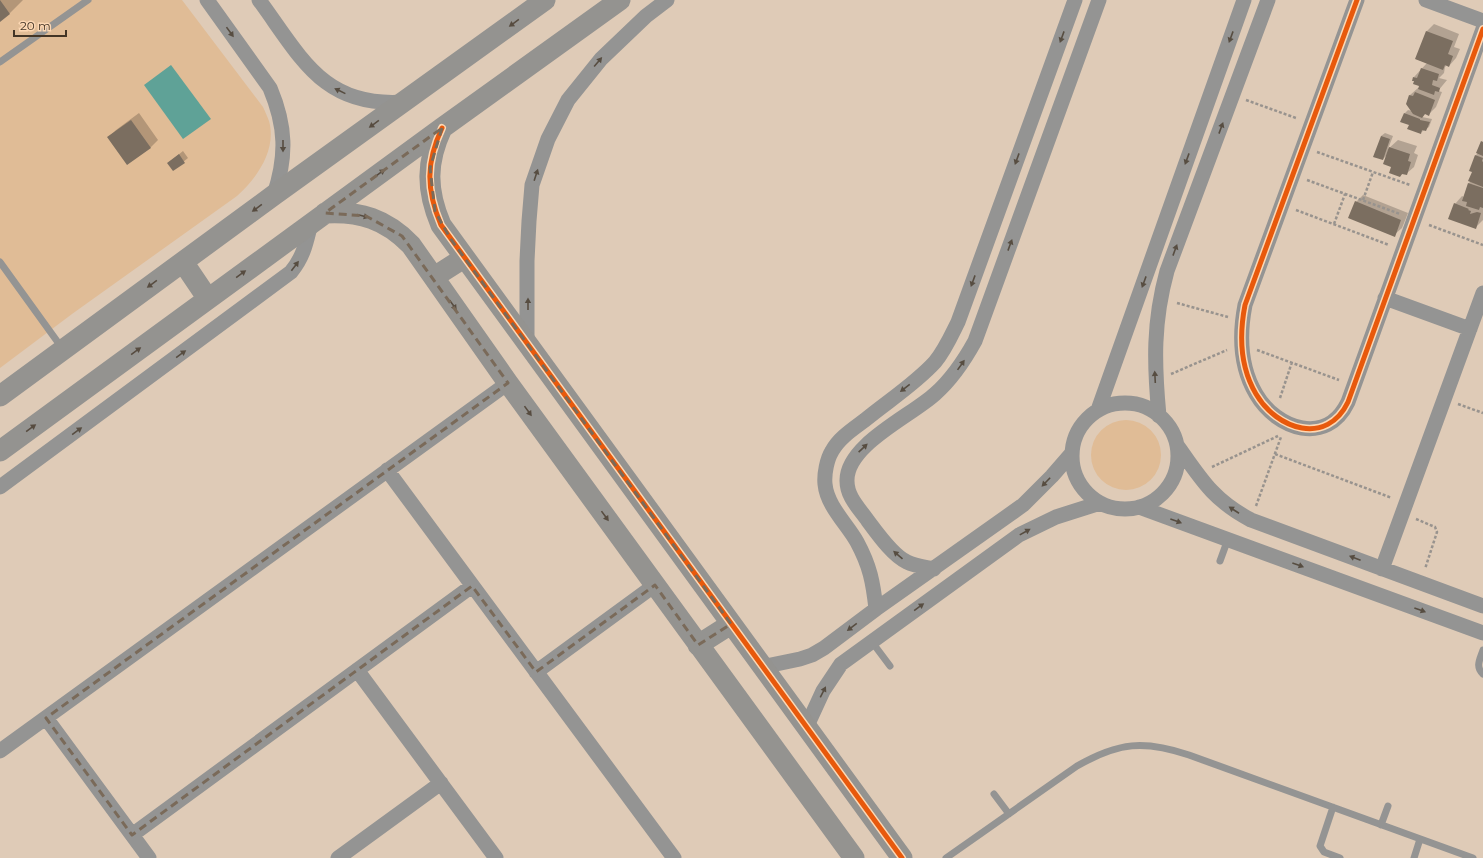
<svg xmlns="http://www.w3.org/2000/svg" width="1483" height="858" viewBox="0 0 1483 858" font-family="Montserrat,sans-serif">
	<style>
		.green { fill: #e0bc96 }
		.water { fill: #5fa297 }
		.shadow { fill: #0003 }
		.building { fill: #7b6e60 }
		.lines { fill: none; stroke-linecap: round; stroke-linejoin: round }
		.path { stroke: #98938e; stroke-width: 2.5; stroke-dasharray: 3 2; stroke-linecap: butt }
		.lane { stroke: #949493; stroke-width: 7 }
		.street { stroke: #949493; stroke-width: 15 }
		.secondary { stroke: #949390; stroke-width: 21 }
		.cycleway-casing { stroke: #fdd8b4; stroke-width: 8 }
		.cycleway { stroke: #e8590c; stroke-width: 5 }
		.oneway { fill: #574c40 }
		.oneway2 { fill: #574d41 }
		.marked { fill: none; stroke: #7a6a59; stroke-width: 3; stroke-dasharray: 8 5; stroke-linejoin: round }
	</style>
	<rect width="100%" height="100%" fill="#dfcbb7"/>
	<!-- green -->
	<path class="green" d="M0,0H182L263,107C265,111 267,116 269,121C277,150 257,178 237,196L72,314L0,368Z
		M1091 455a35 35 0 1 1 70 0a35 35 0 1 1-70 0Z"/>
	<!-- water -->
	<path class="water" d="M171,65L211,119L183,139L144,85Z"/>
	<!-- shadow -->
	<path class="shadow" d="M0,0H23L10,13L0,20Z
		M1434,24L1459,34L1454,47L1460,49L1456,58L1449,66L1447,65L1445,67L1444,73L1439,78L1447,80L1438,91L1442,92L1436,107L1429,114L1425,113L1422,117L1432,119L1429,127L1420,133L1410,125L1405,113L1408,110L1412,111L1407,104L1410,95L1418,88H1419L1421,85L1414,77L1427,63L1416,59L1427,31Z
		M139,113L158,140L151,147L128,163L109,137L116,130Z
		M1385,133L1393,136L1388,149L1398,140L1417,146L1414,153L1418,155L1414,167L1406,174L1403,173L1400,176L1393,166L1388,154L1383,159L1381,136Z
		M1483,141V220L1475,228L1455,204L1462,196L1464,197L1469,183L1471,181L1476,155L1478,153Z
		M183,151L188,158L173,170L168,163Z
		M1363,195L1408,213L1402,228L1394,235L1356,202Z"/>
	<!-- building -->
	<path class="building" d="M0,0L10,14L0,22Z
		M1426,31L1453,41L1448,54L1453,56L1449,67L1445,65L1443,70L1415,59Z
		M1421,68L1439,74L1437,81L1433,80L1432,85L1440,88L1439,92L1435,91L1434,95L1418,89L1419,86L1413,84L1414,81H1412L1413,77L1417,78Z
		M1415,92L1435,100L1429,116L1425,114L1422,118L1413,114L1406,104L1409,95L1413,96Z
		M1404,113L1420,119V120L1430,122L1426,131L1422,130L1421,134L1407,129L1409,125L1400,122Z
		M131,120L151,148L127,165L107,137Z
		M1381,136L1390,139L1383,160L1373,157Z
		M1481,141L1483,142V156L1476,153Z
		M1389,147L1410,154L1408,161L1411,162L1407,175L1402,174L1400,177L1389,173L1391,167L1383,164Z
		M179,154L185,163L173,171L167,163Z
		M1475,155L1483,158L1482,161L1483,162V187L1468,181L1472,172L1469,171Z
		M1468,183L1483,188V208L1480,207L1479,210L1466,206L1467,202L1462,201Z
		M1355,201L1401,220L1395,237L1348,218Z
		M1454,203L1469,209L1468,210L1471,211L1470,214L1477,212L1481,213L1476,229L1448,219Z"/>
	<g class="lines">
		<!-- path -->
		<path class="path" d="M1246,100L1296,118
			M1317,152L1410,185
			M1307,180L1400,214
			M1363,200L1373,172
			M1296,210L1389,245
			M1334,224L1345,194
			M1429,225L1483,245
			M1177,303L1228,317
			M1257,350L1339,380
			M1171,374L1227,350
			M1280,398L1292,362
			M1458,404L1483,413
			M1275,454L1392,498
			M1212,467L1278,436
			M1256,506L1281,437
			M1416,519L1435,527L1437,532L1425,569"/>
		<!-- lane -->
		<path class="lane" d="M0,62L88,0
			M0,262L62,348
			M1220,561L1228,539
			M872,642L890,666
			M1483,650C1480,659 1475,667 1483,674
			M994,794L1009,814
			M1333,807L1320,846L1324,852L1340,858
			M1381,825L1388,806
			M946,858L1077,766C1119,742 1144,740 1189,755L1473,858
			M1414,858L1420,839"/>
		<!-- street -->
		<path class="street" d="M207,0L270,88C286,126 287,156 274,195
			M259,0C301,57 323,108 404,102
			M1357,0L1245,305C1239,336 1240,367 1256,394C1277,430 1327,446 1348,402L1483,29
			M1426,0L1483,21
			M1385,298L1470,329
			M527,343V261L529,221L532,185L548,139L568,100L601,59L646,16L667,0
			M1072 456a53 53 0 1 1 106 0a53 53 0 1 1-106 0Z
			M1098,410L1244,0
			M1159,416C1154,363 1153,322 1167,271L1268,0
			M1177,445C1201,479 1213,500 1251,520L1483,606
			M387,470L674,858
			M0,487L291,272C304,256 306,243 311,223
			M1139,507L1483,633
			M934,569C925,567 915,566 907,562C893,556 877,533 868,521C859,508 847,497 847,481C846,445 911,416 935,394C952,379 964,361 975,341L1099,0
			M1382,569L1483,293
			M876,609C873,582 870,566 857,542C847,524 827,506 825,484C824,474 827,459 832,451C839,438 853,429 865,420C888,401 915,384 935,362C945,350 951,336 958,322L1075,0
			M762,667L800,659L812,655L824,648L876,609L1023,505L1052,476L1072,453
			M357,670L496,858
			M536,672L655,585
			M46,718L149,858
			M806,728L823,691L841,664L1019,535L1056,517L1100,503
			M0,751L508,383
			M132,835L472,586
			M338,858L441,783"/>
		<!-- secondary -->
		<path class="secondary" d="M442,128C426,162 426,190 441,225L902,858
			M325,213C360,211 386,219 411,245L508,383L854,858
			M183,262L208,299
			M434,277L464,258
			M0,396L274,195L545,0
			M0,451L442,128L620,0
			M698,645L731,624"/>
		<!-- cycleway casing -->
		<g class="cycleway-casing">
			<path id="cycleway" d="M1357,0L1245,305C1239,336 1240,367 1256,394C1277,430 1327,446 1348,402L1483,29
				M442,128C426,162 426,190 441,225L902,858"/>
		</g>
		<!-- cycleway -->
		<use href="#cycleway" class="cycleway"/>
	</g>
	<!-- one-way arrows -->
	<defs><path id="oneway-solid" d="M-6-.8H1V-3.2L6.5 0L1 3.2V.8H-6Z"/></defs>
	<g class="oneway">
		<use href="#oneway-solid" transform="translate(514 23) rotate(144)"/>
		<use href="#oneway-solid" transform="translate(374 124) rotate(144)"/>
		<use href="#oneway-solid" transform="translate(380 173) rotate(-36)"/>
		<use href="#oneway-solid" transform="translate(257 208) rotate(144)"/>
		<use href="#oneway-solid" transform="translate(363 216) rotate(15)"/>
		<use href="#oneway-solid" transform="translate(241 274) rotate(-36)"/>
		<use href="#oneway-solid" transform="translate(152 284) rotate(144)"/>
		<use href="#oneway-solid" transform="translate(453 305) rotate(55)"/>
		<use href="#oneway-solid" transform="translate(136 351) rotate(-36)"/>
		<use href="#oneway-solid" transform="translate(528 411) rotate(54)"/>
		<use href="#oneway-solid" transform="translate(31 428) rotate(-36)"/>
		<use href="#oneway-solid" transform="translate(605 516) rotate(54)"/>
	</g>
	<g class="oneway2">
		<use href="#oneway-solid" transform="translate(230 32) rotate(54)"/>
		<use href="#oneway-solid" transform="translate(1062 37) rotate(110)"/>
		<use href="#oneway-solid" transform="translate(1231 37) rotate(110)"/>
		<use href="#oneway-solid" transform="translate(598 62) rotate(-50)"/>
		<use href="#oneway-solid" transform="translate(340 91) rotate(-154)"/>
		<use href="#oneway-solid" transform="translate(1221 128) rotate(-70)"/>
		<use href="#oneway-solid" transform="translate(283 146) rotate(90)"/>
		<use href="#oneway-solid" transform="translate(1017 159) rotate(110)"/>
		<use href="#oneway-solid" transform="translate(1187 159) rotate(110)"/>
		<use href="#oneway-solid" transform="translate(536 175) rotate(-72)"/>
		<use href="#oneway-solid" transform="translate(1010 245) rotate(-70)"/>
		<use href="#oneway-solid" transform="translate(1175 250) rotate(-70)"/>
		<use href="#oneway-solid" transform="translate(295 266) rotate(-53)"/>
		<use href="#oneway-solid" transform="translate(973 281) rotate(110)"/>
		<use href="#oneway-solid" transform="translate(1144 282) rotate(110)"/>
		<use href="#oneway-solid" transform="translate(528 304) rotate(-90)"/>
		<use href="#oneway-solid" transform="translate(181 354) rotate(-36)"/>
		<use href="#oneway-solid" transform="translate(961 365) rotate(-55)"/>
		<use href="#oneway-solid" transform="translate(1155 377) rotate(-93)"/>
		<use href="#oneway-solid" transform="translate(905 388) rotate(142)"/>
		<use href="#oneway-solid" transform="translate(77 431) rotate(-36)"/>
		<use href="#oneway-solid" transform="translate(863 448) rotate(-43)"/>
		<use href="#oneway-solid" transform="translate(1046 482) rotate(134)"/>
		<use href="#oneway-solid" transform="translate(1234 510) rotate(-147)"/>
		<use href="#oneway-solid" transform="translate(1176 521) rotate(20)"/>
		<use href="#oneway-solid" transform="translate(1025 532) rotate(-29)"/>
		<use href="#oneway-solid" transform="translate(898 555) rotate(-139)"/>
		<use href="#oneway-solid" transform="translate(1355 558) rotate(-159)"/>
		<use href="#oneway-solid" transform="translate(1298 565) rotate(20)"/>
		<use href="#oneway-solid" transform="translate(919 607) rotate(-36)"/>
		<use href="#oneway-solid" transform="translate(1420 610) rotate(20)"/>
		<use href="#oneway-solid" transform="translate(852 627) rotate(143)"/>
		<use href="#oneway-solid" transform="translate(823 692) rotate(-63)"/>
	</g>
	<!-- marked area -->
	<path class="marked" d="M442,128L430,168L435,211L450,238L731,624L698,645L655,585L536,672L472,586L132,835L46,718L508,383L402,236L366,216L325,213Z"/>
	<!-- scale -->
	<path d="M14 30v6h52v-6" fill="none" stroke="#433526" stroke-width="2"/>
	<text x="20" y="30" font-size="12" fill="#433526" stroke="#fdd8b4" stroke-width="3" paint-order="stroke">20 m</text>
</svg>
